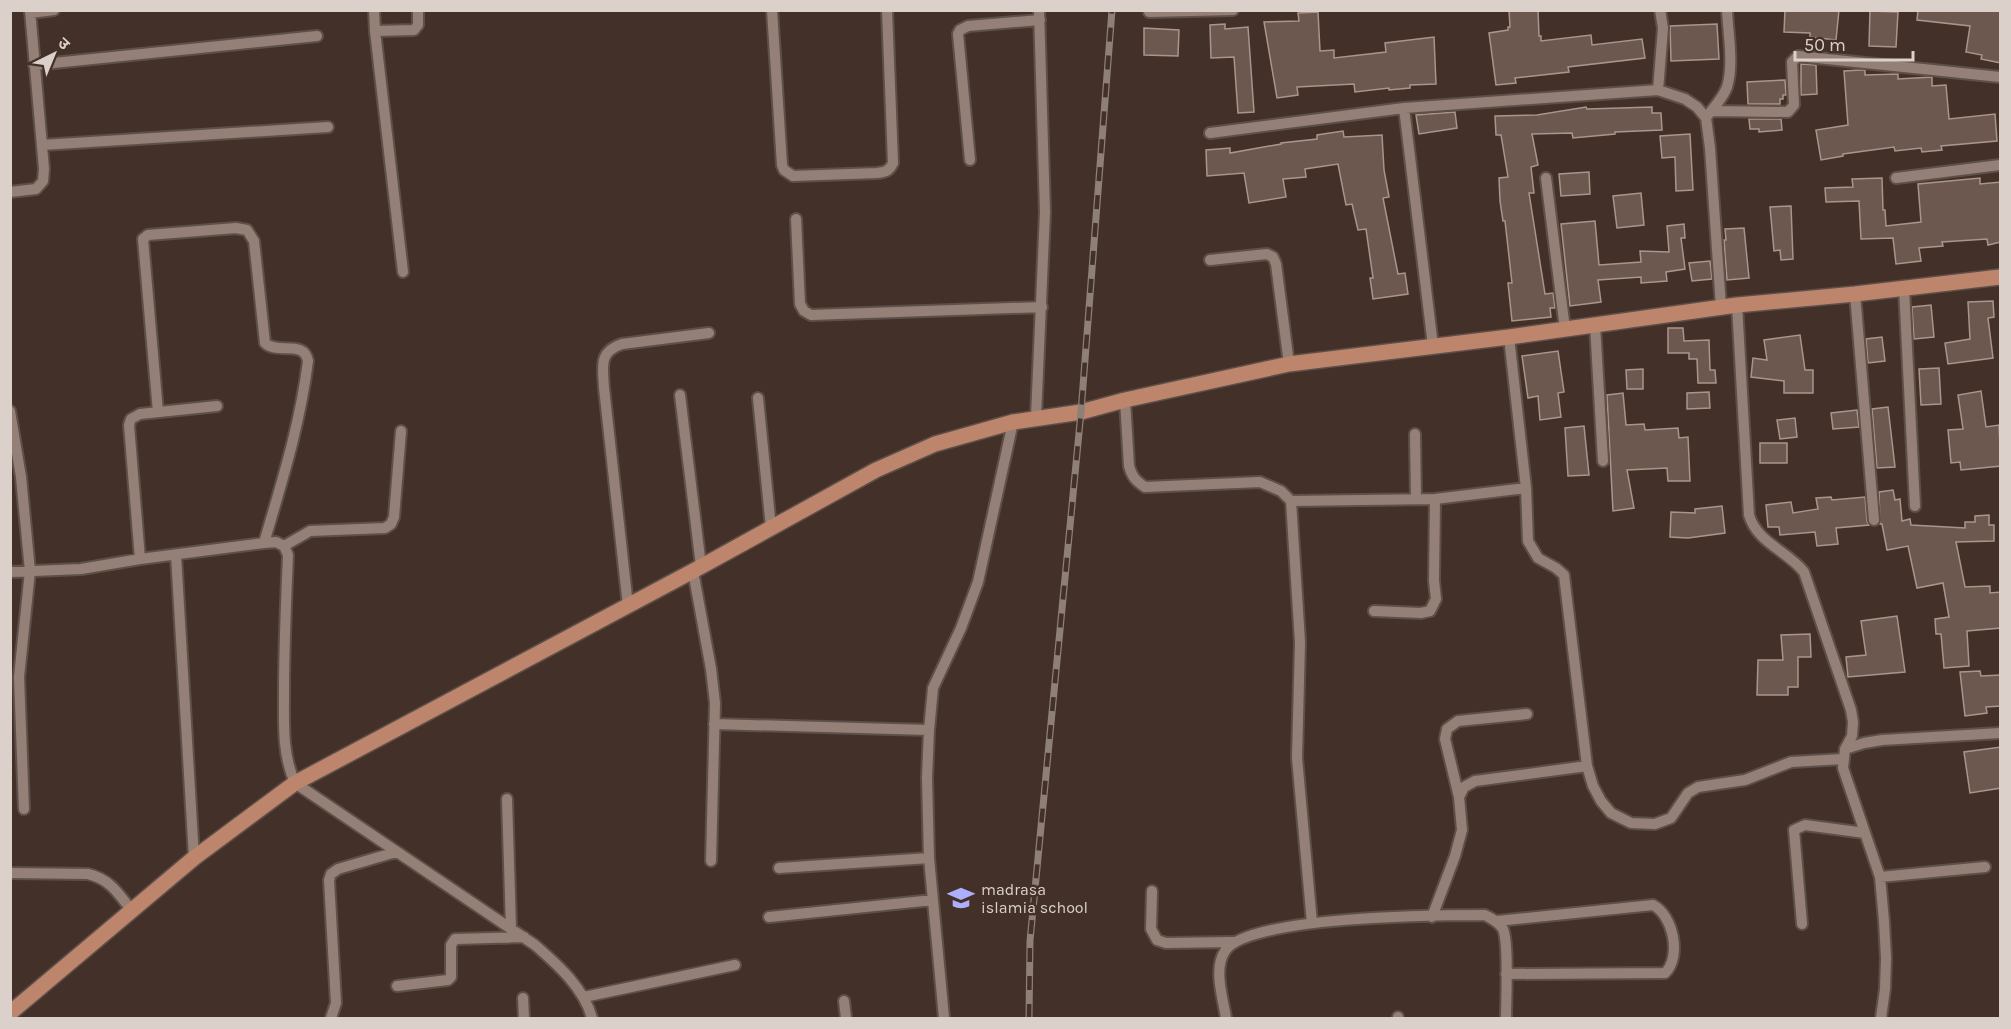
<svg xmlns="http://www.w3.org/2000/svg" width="2011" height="1029" viewBox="0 0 2011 1029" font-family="Karla,'Noto Sans Devanagari',sans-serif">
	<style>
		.building { fill: #6c584f; stroke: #ab958b; stroke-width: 1.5 }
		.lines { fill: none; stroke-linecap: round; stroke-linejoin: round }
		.minor-casing { stroke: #5f4f49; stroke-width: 14 }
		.major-casing { stroke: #5f4f49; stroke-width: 18 }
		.minor { stroke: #958077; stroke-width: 10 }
		.major { stroke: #bc856c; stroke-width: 15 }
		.rail-casing { stroke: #8e7f78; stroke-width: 7 }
		.rail { stroke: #433129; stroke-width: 4.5; stroke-dasharray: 14; stroke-linecap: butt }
		.labels { text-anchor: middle; stroke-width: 5; stroke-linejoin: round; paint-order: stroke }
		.poi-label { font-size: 16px; fill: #dcd0cb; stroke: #433129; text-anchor: start }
	</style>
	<rect width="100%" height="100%" fill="#433129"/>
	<!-- building -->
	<path class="building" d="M1509,10H1538L1539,36H1541V41L1591,35L1592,45L1642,39L1645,58L1568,67L1569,72L1515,78L1516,83L1496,85L1489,33L1508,30V27H1510Z
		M1785,10H1839L1836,40L1810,37V33L1784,32Z
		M1918,10H2001V63L1981,59L1982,55L1966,52L1970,26L1917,20Z
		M1870,11L1898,12L1896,47L1869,46Z
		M1318,12L1320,51L1334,50V58L1386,52L1385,43L1434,37L1436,84L1410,85V88L1389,90V88L1355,92L1354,84L1297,87L1298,95L1277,98L1264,22L1299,21L1298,13Z
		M1225,24V29L1248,27L1254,112L1238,113L1234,57L1211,58L1210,25Z
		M1717,24L1719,59L1671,61L1670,26Z
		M1144,28L1179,30L1178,56L1144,55Z
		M1801,64L1816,65L1817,94L1801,95Z
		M1861,70H1865V75L1898,74V79L1932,77V86L1946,85L1949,119L1995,114L1997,141L1941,146L1942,150L1922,152L1921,148L1895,151L1894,147L1843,154V156L1821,160L1816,130L1848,125L1844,71Z
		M1785,80L1786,95H1783V99H1780V104H1748L1747,82Z
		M1586,107L1587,109L1652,107V113H1661L1662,130L1615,132V134L1573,138L1572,133L1532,134L1538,165L1531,167L1534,193H1529L1545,294L1553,293L1555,308H1550L1551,317L1512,321L1508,283H1512L1505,221H1503L1500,201L1499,178L1508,177L1501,135H1496L1495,116L1537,115Z
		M1455,112L1457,128L1419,134L1416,115Z
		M1749,119H1781L1782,130L1759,132V129H1750Z
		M1343,131L1344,137L1382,135L1384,170L1389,197L1383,198L1398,274L1405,273L1408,294L1373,299L1370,278H1373L1366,229L1358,230L1352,204L1346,205L1338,164L1305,169L1306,177L1283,179L1286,197L1249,203L1244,173L1207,176L1206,150L1230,148V153L1281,144V143L1317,139V135Z
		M1690,134L1693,190L1676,191L1675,157L1662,158L1660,136Z
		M1589,172L1590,194L1561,196L1559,174Z
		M1882,178L1883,210H1885L1886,226L1921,222L1918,184L1980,178V184L2001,182V242L1988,245L1987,239L1942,242L1943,246L1919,248L1921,261L1896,264L1893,238L1861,239L1859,201L1826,202L1825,188L1853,187L1852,179Z
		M1641,193L1644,225L1617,228L1613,196Z
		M1791,206L1793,259L1781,260L1780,250L1774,251L1770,207Z
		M1595,221L1599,265L1641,262L1640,251L1669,252L1667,226L1684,224L1685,238H1681L1685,269L1666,272L1667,281L1641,283V277L1598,280L1601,302L1570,306L1561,224Z
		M1744,228L1749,278L1727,280L1724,240H1726L1725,229Z
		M1710,261L1712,279L1692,281L1689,263Z
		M1993,301L1994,317L1988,318L1993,358L1948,364L1945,343L1970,339L1968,302Z
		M1931,305L1934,337L1914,339L1912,307Z
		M1668,328H1683L1684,341L1709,340L1710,370H1715L1716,383H1698L1697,359H1689V353H1668Z
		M1800,335L1805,370H1813V393H1784V381L1751,377L1753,358L1767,360L1764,340Z
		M1882,337L1885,361L1868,363L1866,339Z
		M1558,351L1564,392L1558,393L1561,417L1540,420L1538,396L1528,398L1522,356Z
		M1939,368L1941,404L1921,405L1919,369Z
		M1643,369V389H1627L1626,370Z
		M1981,391L1986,427L1999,425L2001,466L1961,470L1960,462L1951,463L1948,430L1963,429L1958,395Z
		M1709,392L1710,408L1687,409V393Z
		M1623,393L1626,425L1644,424L1645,430L1678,428L1679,438L1688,437L1690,481H1668L1667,468L1627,470L1634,508L1613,511L1607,395Z
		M1888,407L1895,467L1877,468L1872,409Z
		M1857,410L1859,427L1833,429L1831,413Z
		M1795,418L1797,437L1780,439L1777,420Z
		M1584,426L1589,475L1568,476L1565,428Z
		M1760,443H1787V463H1760Z
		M1893,490L1895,500L1900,499L1902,521L1910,519L1911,525L1965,528V522H1975V516L1989,515V525H1994V541L1956,542L1965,587L1990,586V593L2001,592V628L1967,631L1969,666L1944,668L1941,634H1936L1935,619L1949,617L1943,583L1917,588L1908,546L1887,550L1882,524H1880L1879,492Z
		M1831,497L1832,500L1865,497L1867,521L1869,525L1836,528L1838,544L1817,546L1815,532L1780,535L1779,527H1768L1766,505L1791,502L1793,513L1818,509L1816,498Z
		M1722,506L1725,533L1688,538L1670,537L1671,512L1695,513V509Z
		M1897,616L1905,672L1848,677L1846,657L1866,655L1861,621Z
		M1810,634L1811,657H1798V687H1788V695H1757L1758,660H1783L1781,635Z
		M1980,671L1981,676L2001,675V706L1986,707L1987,713L1965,716L1960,672Z
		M2001,747V788L1970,793L1964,752Z"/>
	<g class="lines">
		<!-- minor casing -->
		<g class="minor-casing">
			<path id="minor" d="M374,10L375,31
				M772,10L782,165L784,170L793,176L877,173C886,172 889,171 893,163L887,10
				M1149,12L1233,10
				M30,13L54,10
				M34,65L317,36
				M1658,90L1663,28L1660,10
				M1711,111L1788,112L1794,105L1792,62L1798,56L2000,77
				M1708,115C1715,106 1723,98 1727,87C1734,64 1728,34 1727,10
				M1210,133L1404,108
				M42,145L328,127
				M970,160L958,34L960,30L968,26L1040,20
				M1546,178L1565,329
				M1896,178L2000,165
				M10,192L36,189L43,181L44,169L30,10
				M796,219L800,304L804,311L811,315L1042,307
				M1210,260L1267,254L1273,257L1276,264L1289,364
				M403,272L375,31L414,30L418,25V10
				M1904,288L1915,506
				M1855,294L1874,520
				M1737,305L1749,515C1757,543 1788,551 1804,572L1851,710L1853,722L1852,736L1845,749L1843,768L1880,877L1884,921L1886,958L1885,989L1881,1018
				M1595,325L1603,461
				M1509,337L1526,488L1528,541L1538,558L1556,568L1564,575L1587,766L1593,786L1601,801L1611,813L1631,823L1655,824L1671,818L1688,793L1698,787L1745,780L1791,762L1843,759
				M1433,346L1404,108L1658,90L1685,99L1697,107L1706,118L1710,148L1721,307
				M680,395L701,566
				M758,398L771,528
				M1125,400L1129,466C1132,477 1136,481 1145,487L1260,482L1281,491L1291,501L1300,642L1297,758L1312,923
				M10,411L21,477L30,571L19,677L24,809
				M158,412L143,239L148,235L236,228L247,230L254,241L265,343C277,355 304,339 308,361C300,425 282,481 264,543
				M1036,417L1045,212L1039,10
				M1415,434L1416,499
				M1291,501L1435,499L1526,488
				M284,546L310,531L385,528L391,524L394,517L401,431
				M176,555L194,858
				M140,559L129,425L131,419L140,414L217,406
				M693,571L711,669L715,703L711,861
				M10,572L81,569L140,559L264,543L276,542L284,546L288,555C286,601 284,647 284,693C284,724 282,754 295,783L535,945C558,965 584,988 592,1018
				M628,606L604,388C603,367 598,352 622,344L709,333
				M1374,611L1421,613L1430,611L1436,599L1434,581L1435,499
				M714,724L929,730
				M1845,749L1864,743L1882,740L2000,733
				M1459,797L1445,739L1447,729L1458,721L1527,714
				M507,799L511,928
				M779,868L929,858
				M10,873L88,874C110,879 119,894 132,911
				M1880,877L1985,867
				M1152,891L1151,929L1157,940L1166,943L1233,942
				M769,917L933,900
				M1432,917L1455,856L1462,830L1459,797L1464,787L1475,781L1587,766
				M1497,921L1653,905C1673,915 1682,957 1665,973L1506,974
				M1802,924L1794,830L1805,825L1865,833
				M397,986L448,980L451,977V945L455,939L524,937
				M584,997L735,965
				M523,998L524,1018
				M844,1001L846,1018
				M1398,1017V1018
				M331,1018L336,1003L329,880L331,874L338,869L396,852
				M944,1018L929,858L927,778L929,730L933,688L961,628L978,582L1013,422
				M1226,1018C1223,998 1213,969 1225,951C1247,916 1440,915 1485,915C1492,919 1499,922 1503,929C1509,943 1506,1000 1506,1018"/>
		</g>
		<!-- major casing -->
		<g class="major-casing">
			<path id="major" d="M10,1013L194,858L295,783L693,571L876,470L935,444L1013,422L1081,412L1125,400L1289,364L1509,337L1737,305L1855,294L2000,277"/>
		</g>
		<!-- minor -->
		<use href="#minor" class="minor"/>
		<!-- major -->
		<use href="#major" class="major"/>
		<!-- rail casing -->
		<g class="rail-casing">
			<path id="rail" d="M1029,1018L1030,941L1081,412L1112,10"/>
		</g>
		<!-- rail -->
		<use href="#rail" class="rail"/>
	</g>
	<!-- icons -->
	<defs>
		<g id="school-bare" transform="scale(2.07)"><path d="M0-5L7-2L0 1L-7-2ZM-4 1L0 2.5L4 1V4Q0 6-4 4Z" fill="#adaffb" stroke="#433129" stroke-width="2.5" paint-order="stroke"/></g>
	</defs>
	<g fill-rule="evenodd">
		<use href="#school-bare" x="961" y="898"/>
	</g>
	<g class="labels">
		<!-- poi labels -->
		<g class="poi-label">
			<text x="981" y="895">madrasa<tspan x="981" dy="18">islamia school</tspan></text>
		</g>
	</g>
	<!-- border -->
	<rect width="2011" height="1029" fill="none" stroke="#dcd0cb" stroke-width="24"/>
	<!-- north arrow -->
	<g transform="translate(54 54) rotate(43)" stroke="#433129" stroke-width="4.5" paint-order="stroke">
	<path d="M0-4.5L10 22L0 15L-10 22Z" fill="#dcd0cb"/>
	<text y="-9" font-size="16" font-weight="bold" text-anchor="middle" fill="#dcd0cb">उ</text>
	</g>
	<!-- scale -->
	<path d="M1795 51v9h118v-9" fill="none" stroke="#dcd0cb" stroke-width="3"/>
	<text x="1804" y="51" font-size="18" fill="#dcd0cb" stroke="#433129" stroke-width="4.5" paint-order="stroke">50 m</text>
</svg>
